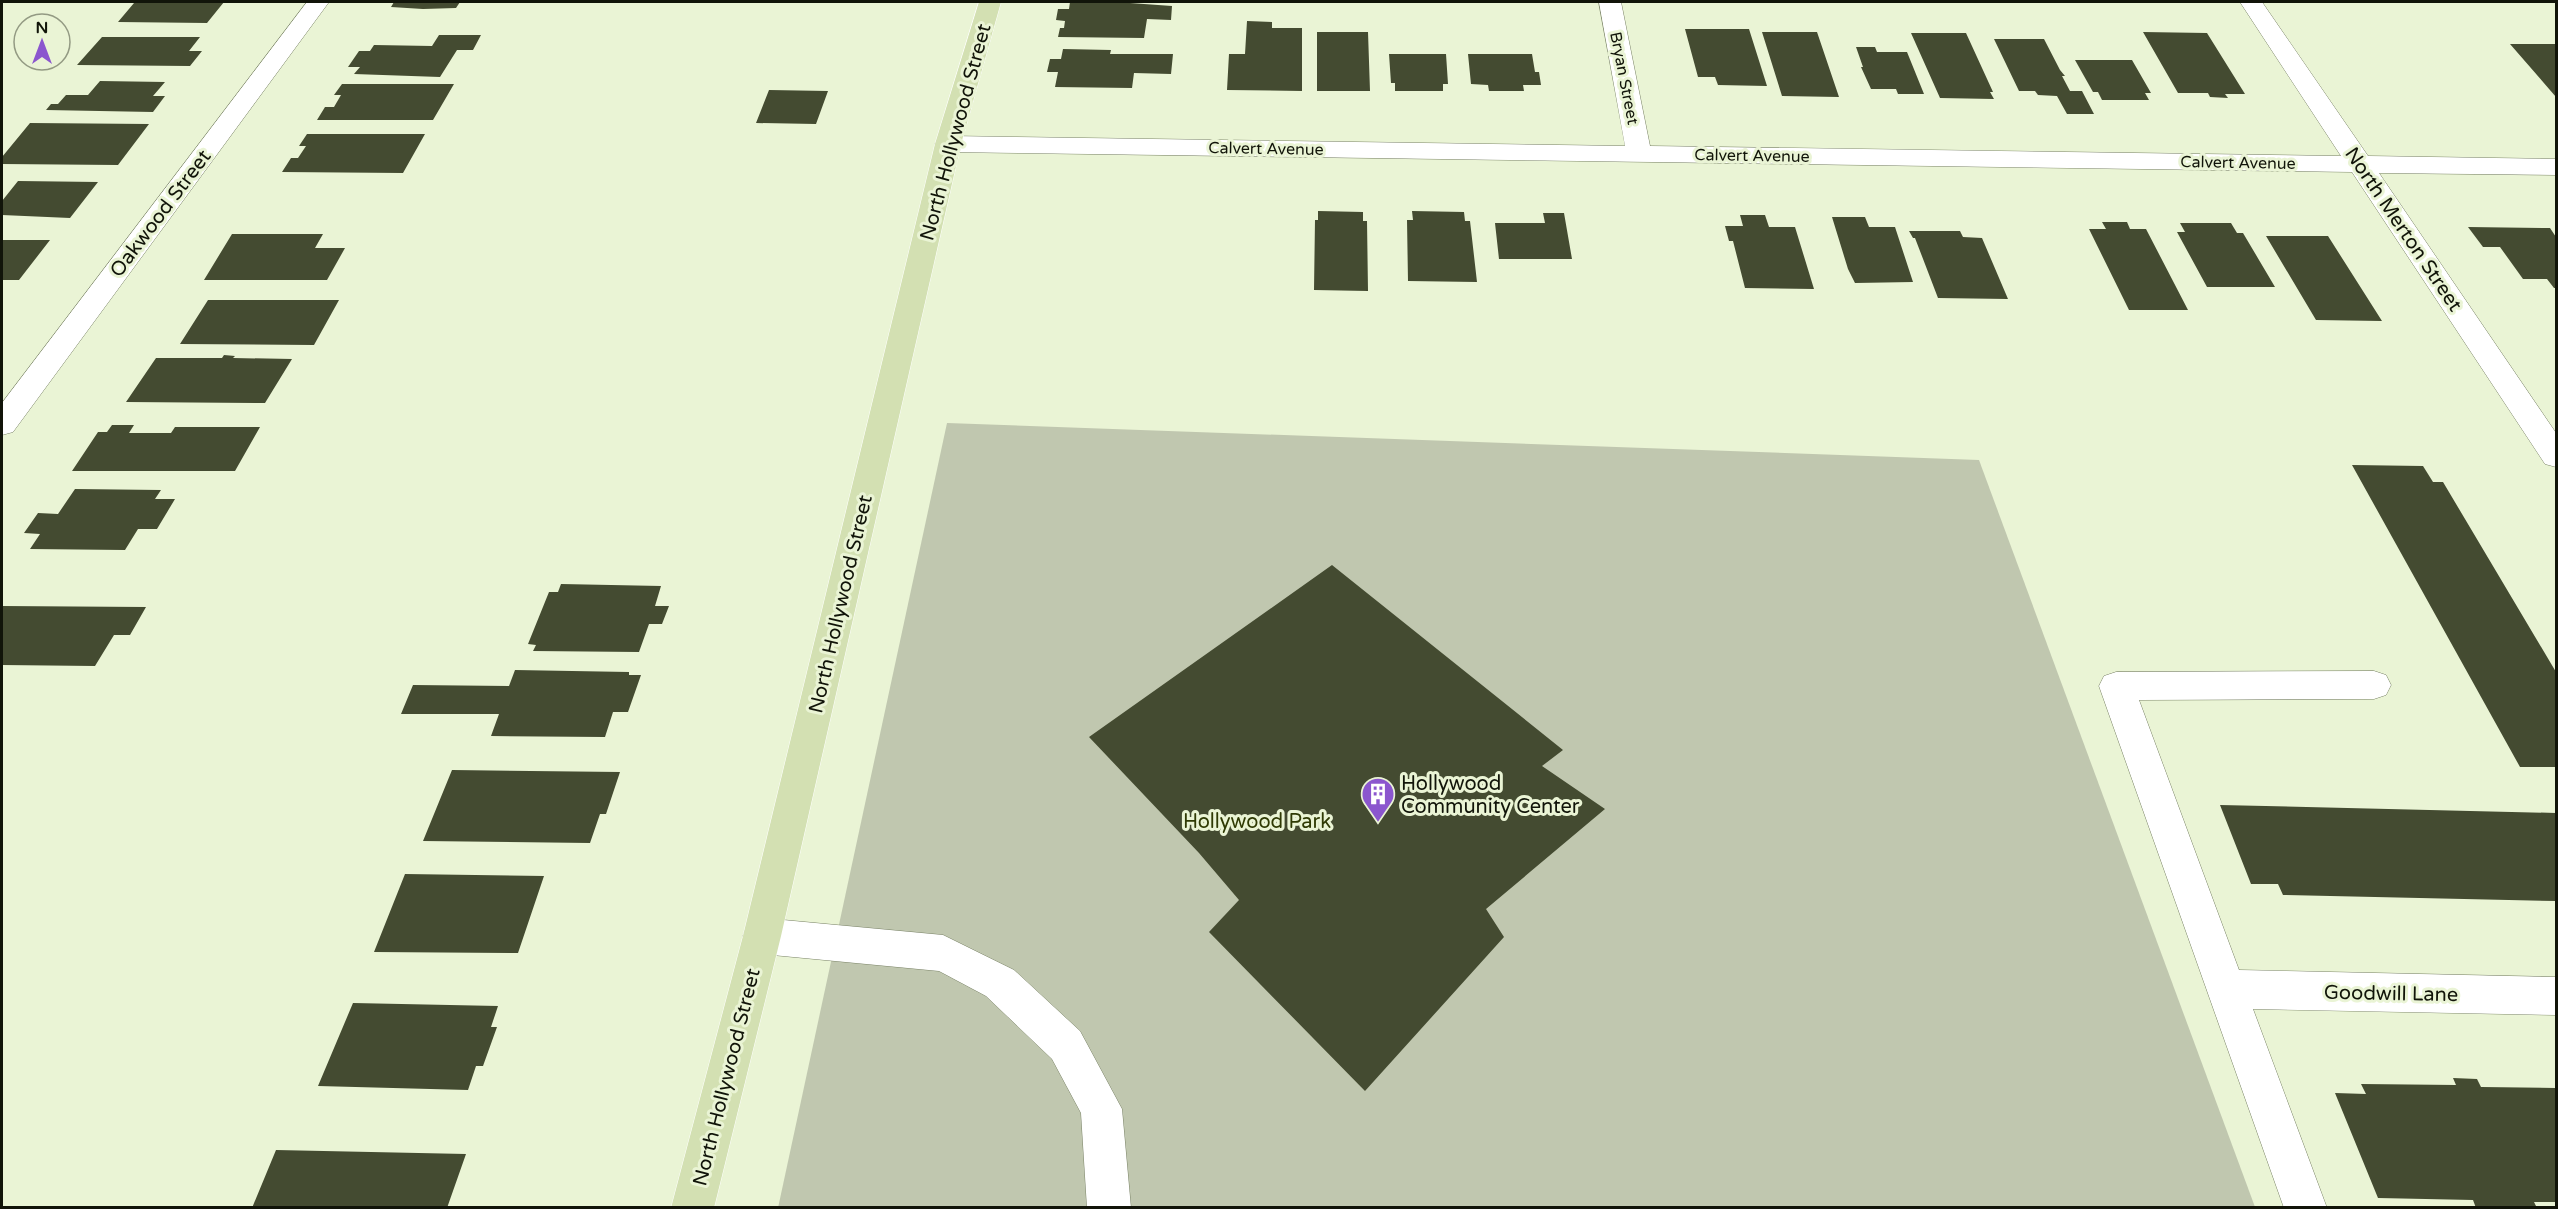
<svg xmlns="http://www.w3.org/2000/svg" width="2558" height="1209" viewBox="0 0 2558 1209" font-family="'Varela Round',sans-serif">
	<style>
		.green { fill: #c0c7af }
		.building { fill: #444b31 }
		.lines { fill: none; stroke-linecap: round; stroke-linejoin: round }
		.minor-casing { stroke: #798266; stroke-width: 1 }
		.major-casing { stroke: #fff; stroke-width: 1 }
		.minor { fill: #fff; fill-rule: evenodd }
		.major { fill: #d3e0b2; fill-rule: evenodd }
		.labels { text-anchor: middle; stroke-width: 6; stroke-linejoin: round; paint-order: stroke }
		.far-street-label { font-size: 16px; fill: #111409; stroke: #eaf4d5 }
		.street-label { font-size: 20px; fill: #111409; stroke: #eaf4d5 }
		.poi-label { font-size: 20px; fill: #111409; stroke: #eaf4d5; text-anchor: start }
		.park-label { font-size: 20px; fill: #2f3a04; stroke: #eaf4d5 }
	</style>
	<rect width="100%" height="100%" fill="#eaf4d5"/>
	<!-- green -->
	<path class="green" d="M947,423L1979,460L2255,1207L778,1208Z"/>
	<!-- building -->
	<path class="building" d="M164,2H224L207,23L118,22L134,3Z
		M394,2H460L456,8L423,9L391,7Z
		M1070,2H1116L1172,6L1171,20L1147,19L1144,38L1058,37L1060,28H1064L1065,21L1056,20L1058,9H1069Z
		M1247,21L1272,22V28H1302V91L1227,90L1229,54H1245Z
		M1685,29H1749L1767,86L1718,85L1715,77H1698Z
		M1317,32H1368L1370,91H1317Z
		M1762,32H1817L1839,97L1782,96Z
		M2143,32L2207,33L2245,94H2225L2228,98L2210,97L2208,93H2178Z
		M1911,33H1966L1993,92H1990L1994,99L1940,98Z
		M439,35H481L473,50H457L440,77L354,74L360,67H348L359,51H370L374,45L432,46Z
		M102,37H200L189,51H202L190,66L77,65Z
		M1994,39H2044L2060,70L2065,76H2062L2070,91H2082L2094,114H2067L2057,96L2038,95L2035,91H2019Z
		M2510,44H2556V97Z
		M1856,47H1875L1877,52H1907L1924,94H1898L1896,89H1871L1861,67H1863Z
		M1063,49L1111,50L1110,54H1173L1171,74L1134,73L1132,88L1055,87L1058,72H1047L1050,59H1061Z
		M1389,54H1446L1448,84H1443V91H1395V83H1391Z
		M1468,54H1532L1535,72H1539L1541,85H1523L1524,91H1489L1488,85L1471,84Z
		M2075,60H2132L2151,93H2145L2149,100H2102L2098,92H2093Z
		M100,81L165,82L153,96H165L153,112L46,110L51,104H58L66,95H88Z
		M342,84H454L433,120H317L325,107H334L341,95H334Z
		M769,90L828,91L816,124L756,123Z
		M30,123L149,124L118,165L2,164V157Z
		M307,134H425L403,173L282,172L291,158H298L306,146H299Z
		M18,181L98,182L70,218L2,215V201Z
		M1318,211L1363,212V221H1367L1368,291L1314,290L1315,220H1318Z
		M1412,211L1464,212L1465,221H1470L1477,282L1408,281L1407,220H1413Z
		M1543,213H1564L1572,259H1499L1495,223H1545Z
		M1740,215H1765L1769,227H1795L1814,289L1745,288L1733,241H1729L1725,226H1743Z
		M1832,217H1865L1869,227H1895L1913,282L1855,283L1848,269Z
		M2102,222H2127L2130,229H2146L2188,310H2129L2089,229H2106Z
		M2180,223H2231L2237,233H2243L2275,287H2207L2177,232H2185Z
		M2468,227L2550,228L2556,237V288H2554L2547,279H2523L2500,247H2483Z
		M1909,231H1960L1963,237L1982,238L2008,299L1938,298L1915,238H1913Z
		M232,234H323L315,248H345L327,280H204Z
		M2266,236H2328L2382,321L2316,320Z
		M2,240H50L19,280H2Z
		M208,300H339L314,345L180,344Z
		M224,355L235,356L233,358L292,359L265,403L126,402L156,358H222Z
		M112,425H134L129,433H171L175,427H260L235,471H72L98,432H107Z
		M2352,465L2423,466L2433,482H2443L2556,672V767H2520Z
		M75,489L161,490L155,499H175L157,529H138L125,550L30,549L40,534L24,533L38,513L58,514Z
		M1332,565L1563,750L1542,766L1605,809L1486,909L1504,937L1365,1091L1209,932L1239,900L1199,853L1089,737Z
		M561,584L661,586L655,606H669L662,624H649L639,652L533,651L536,645L528,644L549,592H558Z
		M2,606L146,607L130,635H114L95,666L2,665Z
		M515,670L629,672V675H641L628,712H613L605,737L491,736L499,714H401L413,685L509,686Z
		M452,770L620,772L606,814H600L590,843L423,841Z
		M2220,805L2556,813V901L2283,895L2278,884H2251Z
		M405,874L544,876L518,953L374,952Z
		M353,1003L498,1006L491,1027H497L483,1066H476L468,1090L318,1086Z
		M2453,1078L2477,1079L2481,1087L2556,1088V1202H2534L2537,1208H2476L2473,1200L2378,1198L2335,1093L2366,1094L2361,1084L2456,1085Z
		M276,1150L466,1154L447,1208H252Z"/>
	<g class="lines">
		<!-- minor casing -->
		<g class="minor-casing">
			<path id="minor" d="M307,2H329L13,432L2,435V403Z
				M1599,2H1621L1650,146L2341,156L2240,2H2262L2368,156L2556,159V175L2379,173L2556,433V467L2545,464L2352,172L948,152L939,150L935,144L939,138L948,136L1625,146Z
				M2374,671L2386,675L2391,685L2386,695L2374,699L2139,700L2239,970L2556,977V1015L2253,1009L2327,1208H2284L2099,686L2104,676L2116,672Z
				M762,918L943,935L1014,970L1080,1031L1122,1109L1131,1208H1087L1081,1113L1052,1059L986,996L939,971L762,954L748,949L743,936L748,923Z"/>
		</g>
		<!-- major casing -->
		<g class="major-casing">
			<path id="major" d="M979,2H1001L961,144L781,936L714,1208H671L743,936L935,144Z"/>
		</g>
		<!-- minor -->
		<use href="#minor" class="minor"/>
		<!-- major -->
		<use href="#major" class="major"/>
	</g>
	<!-- icons -->
	<defs>
		<g id="building-pin" transform="scale(1.725)"><path d="M0 17L-7.5 6A9.5 9.5 0 1 1 7.5 6Z" fill="#8b56ce" stroke="#eaf4d5"/><path d="M-4-6H4V6H1V3H-1V6H-4ZM-2.5-4.3h1.7v1.8h-1.7ZM.8-4.3h1.7v1.8H.8ZM-2.5-1h1.7V.8h-1.7ZM.8-1h1.7V.8H.8Z" fill="#fff"/></g>
	</defs>
	<g fill-rule="evenodd">
		<use href="#building-pin" x="1378" y="794"/>
	</g>
	<g class="labels">
		<!-- far-street labels -->
		<g class="far-street-label">
			<text transform="translate(1625 78) rotate(79)" y="6">Bryan Street</text>
			<text transform="translate(1266 148) rotate(1)" y="6">Calvert Avenue</text>
			<text transform="translate(1752 155) rotate(1)" y="6">Calvert Avenue</text>
			<text transform="translate(2238 162) rotate(1)" y="6">Calvert Avenue</text>
		</g>
		<!-- street labels -->
		<g class="street-label">
			<text transform="translate(955 132) rotate(-75)" y="7">North Hollywood Street</text>
			<text transform="translate(160 213) rotate(-53)" y="7">Oakwood Street</text>
			<text transform="translate(2404 229) rotate(56)" y="7">North Merton Street</text>
			<text transform="translate(840 604) rotate(-77)" y="7">North Hollywood Street</text>
			<text transform="translate(2391 993) rotate(1)" y="7">Goodwill Lane</text>
			<text transform="translate(726 1077) rotate(-76)" y="7">North Hollywood Street</text>
		</g>
		<!-- poi labels -->
		<g class="poi-label">
			<text x="1401" y="790">Hollywood<tspan x="1401" dy="23">Community Center</tspan></text>
		</g>
		<!-- park labels -->
		<g class="park-label">
			<text x="1257" y="828">Hollywood Park</text>
		</g>
	</g>
	<!-- border -->
	<rect width="2558" height="1209" fill="none" stroke="#111409" stroke-width="6"/>
	<!-- north arrow -->
	<g transform="translate(42 42)"><circle r="28" fill="#eaf4d5" stroke="#939a83" stroke-width="1.5"/>
	<path d="M0-4.5L10 22L0 15L-10 22Z" fill="#8b56ce"/>
	<text y="-9" font-size="16" font-weight="bold" text-anchor="middle" fill="#111409">N</text>
	</g>
</svg>
